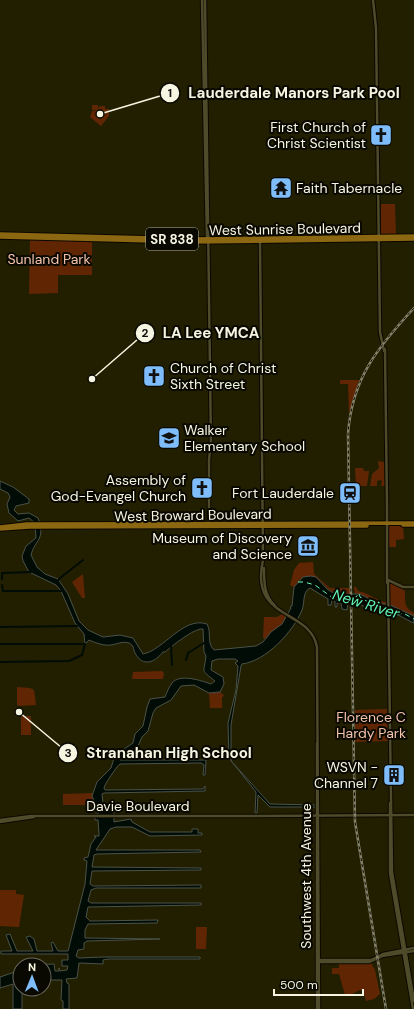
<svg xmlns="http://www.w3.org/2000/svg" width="414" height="1009" viewBox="0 0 414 1009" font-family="'DM Sans',sans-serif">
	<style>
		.green { fill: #602603 }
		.water { fill: #020c06; stroke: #4b5248 }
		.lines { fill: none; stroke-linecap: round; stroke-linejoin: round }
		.canal { stroke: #020c06; stroke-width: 2 }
		.ferry { stroke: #60f6b5; stroke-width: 1; stroke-dasharray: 5 4; stroke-linecap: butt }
		.secondary-casing { stroke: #0c0800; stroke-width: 4.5 }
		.primary-casing { stroke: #0c0800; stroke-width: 5.5 }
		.secondary { stroke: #4e4b2a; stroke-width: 2.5 }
		.primary { stroke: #8c6711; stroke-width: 3.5 }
		.rail-casing { stroke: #848268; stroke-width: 2.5 }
		.rail { stroke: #0a0901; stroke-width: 1; stroke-dasharray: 3; stroke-linecap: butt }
		.labels { text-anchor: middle; stroke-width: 4; stroke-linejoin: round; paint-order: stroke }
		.shield { fill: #0a0901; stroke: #afae9e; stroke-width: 1 }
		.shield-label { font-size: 13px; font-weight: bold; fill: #f6f5e2 }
		.poi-label { font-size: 14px; fill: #f6f5e2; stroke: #0a0901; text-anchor: end }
		.street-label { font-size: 14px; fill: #f6f5e2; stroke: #0a0901 }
		.park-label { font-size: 14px; fill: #f2c2ab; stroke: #0a0901 }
		.water-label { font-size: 15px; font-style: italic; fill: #60f6b5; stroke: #0a0901 }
		.leader { fill: none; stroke: #f6f5e2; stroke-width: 1.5 }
		.callout-dot { fill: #f6f5e2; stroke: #0a0901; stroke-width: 1.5 }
		.mark-label { font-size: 12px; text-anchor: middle; font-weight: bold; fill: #111 }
		.callout-label { font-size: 15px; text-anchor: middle; font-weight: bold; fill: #f6f5e2; stroke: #0a0901; stroke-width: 4; stroke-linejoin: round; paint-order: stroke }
	</style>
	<rect width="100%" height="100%" fill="#221f00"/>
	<!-- green -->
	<path class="green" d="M92,105H98V108L100,106H105V109H109V116L101,126L90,117L92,111L98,110H92Z
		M381,204H395L396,235H381Z
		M30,239L92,241V275H58V293L29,294Z
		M340,380H359L349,414L348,384H340Z
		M378,461L384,462L385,486H381L382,481L380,480L377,481V486H370L372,474L379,468Z
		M355,468H363L364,471H369L367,486H356Z
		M389,526H403L404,539L396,540V547H389Z
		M313,562L314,574L330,588H350V594C329,595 330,589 316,577L300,579L294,587L290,585L294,570L299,563Z
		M83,574L85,598H82L72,582Z
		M393,583L405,591C405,602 404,608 414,613V616L390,605L377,603L360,594H355L354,587H356L358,591C372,594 376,602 389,602L390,584Z
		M282,614L286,617L282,624L265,639L263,638L264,617H277Z
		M162,671L164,673L163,679H132L133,672Z
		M17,687L30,688L34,690L36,705L18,706L17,704Z
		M220,692L224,695L222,698V708H210L209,693Z
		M387,709L388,741L355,742V710Z
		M21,716H31V735H21Z
		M92,793L95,805H63V794Z
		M0,890H16V894L24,895L19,927L0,926Z
		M196,927H207L206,949H196Z
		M371,963L375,970L380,994L374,999L366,1001L363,991L360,990L348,996L345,995L339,974H332V968H339V964Z"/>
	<!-- water -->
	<path class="water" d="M0,481L13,487L29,499V503L16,506L14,510L18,514L29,513L38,518C46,540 35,539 31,555L37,567L45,574L58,579L68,594L79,621L88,630L103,637L120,635L133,638L143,654C164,650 183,616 207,624C212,633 206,642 214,650L256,646L263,642L271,632L282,624L291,608L290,607L292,606L294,587L303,577L311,576L316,577L327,589L335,594H360L377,603L390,605L414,616V623C406,620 397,613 388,611C383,610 377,612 371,609C362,606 357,602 348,602L347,610L342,609L341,603H337V607H335V601L332,600L331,605H328V599L310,588C302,592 305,603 302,610C293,632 266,661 242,664L241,666L231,725V761L270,804L315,805V807H270L258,795L257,813H255L256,792L229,758L228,723L236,690L238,666L235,663L238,661L235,659H218L212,661L211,670L223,677L224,684L220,692L209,693L194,685L181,686L171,700L156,708L153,713L148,731L142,737L138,746L120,760H206L205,775H203L204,765L201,763L120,764C117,766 104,785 104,788L105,790L200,789H203L205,786V791L104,793L102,794L103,803L114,809V822L131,819L132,822L150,832H192V829H198V833H202V835L150,836L132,827H116L110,829L96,850H200L201,852L97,854L94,855L92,867L201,868V870L92,871L90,884L93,886L201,885V888H96L91,890L88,901L91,903H201V905L88,907L86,917L90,921L158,920L157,923L88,924L85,930V938L160,939L87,941L84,943V949L78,950L76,956L79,958L103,957H200V959H108L103,960V964L79,963L77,978L66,979L67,983L69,984V1009H63V1001L61,1000L62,980H44V965H28L54,964L55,971H59V968L60,971L67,970L68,966H62V960H68V954H1V951H12L6,935L10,934L17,951H33L26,937L30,936L34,939L37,951H53L51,943L53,942L58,951H68L85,884L87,861L84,860V858L88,857L91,844L96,837L94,836H99V834L98,820H95V814H98L99,811L92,796L97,782L111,768L115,755L133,743L135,734L143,726L147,707L150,699L165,697C167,692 169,687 172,683C180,673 202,681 211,684L215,681C200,669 204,674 206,656L204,652L203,629C194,628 172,646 165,652H163C155,662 143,668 135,653C133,649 134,645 129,643C123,641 117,644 111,645C104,646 96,643 89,640L85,644L84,634L75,623L61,591L56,585L29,572L23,561L22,556L26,546L36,538L35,523L29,518L18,521L9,513L7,504L10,497L8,493L0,489Z
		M18,971H20V989H22V1009H13V984L0,988V977Z"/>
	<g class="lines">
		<!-- canal -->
		<path class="canal" d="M2,579V573L31,572
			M57,582L60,578L83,560
			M2,585L3,591H63
			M0,627L77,626
			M0,644H85L82,655L69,661L0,662
			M171,646L172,665
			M186,660L188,653L204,643"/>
		<!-- ferry -->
		<path class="ferry" d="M298,582H304L315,585L337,601V599L340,598L356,597L359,593L360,597C376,608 381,605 396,612L397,615L403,613L414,619"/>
		<!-- secondary casing -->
		<g class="secondary-casing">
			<path id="secondary" d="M202,0L207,239
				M205,0L211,444L209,459V524
				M373,0L376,28L380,332L384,351
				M260,240L263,561
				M385,349L387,506
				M387,506V583
				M263,560C249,621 310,608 317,647L319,1009
				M264,568C264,583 264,595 275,606
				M388,580L403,587H414
				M388,582L392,872L414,1001
				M390,803V873L413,1009
				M239,816L414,815
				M0,820L31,816H252
				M0,822L34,817
				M318,960H371L383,954L414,948
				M318,962H369L382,956L414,951
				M317,1009V743"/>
		</g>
		<!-- primary casing -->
		<g class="primary-casing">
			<path id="primary" d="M0,234L191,239L414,236
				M0,237L191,242L414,239
				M403,525H414
				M0,527L27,524L414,523
				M0,529L29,527L367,526"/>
		</g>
		<!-- secondary -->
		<use href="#secondary" class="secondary"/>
		<!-- primary -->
		<use href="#primary" class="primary"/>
		<!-- rail casing -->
		<g class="rail-casing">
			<path id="rail" d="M386,1009L355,822L348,434C352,378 378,347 414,308"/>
		</g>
		<!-- rail -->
		<use href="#rail" class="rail"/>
	</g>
	<!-- icons -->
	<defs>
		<g id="church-square" transform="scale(1.15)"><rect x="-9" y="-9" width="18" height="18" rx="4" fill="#7ebdf9" stroke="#0a0901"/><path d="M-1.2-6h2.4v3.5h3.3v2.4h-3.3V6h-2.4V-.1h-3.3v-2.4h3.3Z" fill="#111"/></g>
		<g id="temple-square" transform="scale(1.15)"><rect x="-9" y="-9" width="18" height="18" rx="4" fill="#7ebdf9" stroke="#0a0901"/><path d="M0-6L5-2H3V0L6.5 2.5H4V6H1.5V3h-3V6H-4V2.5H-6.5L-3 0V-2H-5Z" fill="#111"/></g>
		<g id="school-square" transform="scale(1.15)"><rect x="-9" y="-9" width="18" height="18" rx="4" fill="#7ebdf9" stroke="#0a0901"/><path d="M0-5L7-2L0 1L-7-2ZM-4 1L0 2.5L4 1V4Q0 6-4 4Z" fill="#111"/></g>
		<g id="station-square" transform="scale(1.15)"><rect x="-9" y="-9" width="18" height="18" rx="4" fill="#7ebdf9" stroke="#0a0901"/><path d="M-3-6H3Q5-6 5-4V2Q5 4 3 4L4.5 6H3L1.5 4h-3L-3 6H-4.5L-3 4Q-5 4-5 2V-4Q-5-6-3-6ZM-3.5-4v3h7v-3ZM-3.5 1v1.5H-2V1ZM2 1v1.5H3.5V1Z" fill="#111"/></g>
		<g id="museum-square" transform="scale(1.15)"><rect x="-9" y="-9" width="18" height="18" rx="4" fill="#7ebdf9" stroke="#0a0901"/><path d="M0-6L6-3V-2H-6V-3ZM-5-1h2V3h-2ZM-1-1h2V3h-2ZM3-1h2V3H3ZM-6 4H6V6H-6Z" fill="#111"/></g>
		<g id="building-square" transform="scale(1.15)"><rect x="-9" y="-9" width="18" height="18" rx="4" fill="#7ebdf9" stroke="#0a0901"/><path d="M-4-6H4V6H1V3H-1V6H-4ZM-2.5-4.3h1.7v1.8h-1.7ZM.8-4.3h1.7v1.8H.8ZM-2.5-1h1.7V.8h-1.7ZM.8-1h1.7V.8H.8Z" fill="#111"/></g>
	</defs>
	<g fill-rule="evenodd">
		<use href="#church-square" x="381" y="135"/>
		<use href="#temple-square" x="281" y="188"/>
		<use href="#church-square" x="154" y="376"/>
		<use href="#school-square" x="169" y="438"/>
		<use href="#church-square" x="202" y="488"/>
		<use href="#station-square" x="350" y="493"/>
		<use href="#museum-square" x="308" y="546"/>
		<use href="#building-square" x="394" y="775"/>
	</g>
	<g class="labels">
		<!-- shield labels -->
		<rect class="shield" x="146" y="228" width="52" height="22" rx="3"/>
		<g class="shield-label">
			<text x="172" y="244">SR 838</text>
		</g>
		<!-- poi labels -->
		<g class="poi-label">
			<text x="366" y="132">First Church of<tspan x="366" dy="16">Christ Scientist</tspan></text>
			<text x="296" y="193" text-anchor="start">Faith Tabernacle</text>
			<text x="170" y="373" text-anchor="start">Church of Christ<tspan x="170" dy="16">Sixth Street</tspan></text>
			<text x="184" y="435" text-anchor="start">Walker<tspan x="184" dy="16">Elementary School</tspan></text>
			<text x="186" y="485">Assembly of<tspan x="186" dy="16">God-Evangel Church</tspan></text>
			<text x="334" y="498">Fort Lauderdale</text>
			<text x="292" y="543">Museum of Discovery<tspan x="292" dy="16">and Science</tspan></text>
			<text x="378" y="772">WSVN -<tspan x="378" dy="16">Channel 7</tspan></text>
		</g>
		<!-- street labels -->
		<g class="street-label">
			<text transform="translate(285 229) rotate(-1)" y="5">West Sunrise Boulevard</text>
			<text transform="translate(193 515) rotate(-1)" y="5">West Broward Boulevard</text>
			<text x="138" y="811">Davie Boulevard</text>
			<text transform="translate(306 876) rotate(-90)" y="5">Southwest 4th Avenue</text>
		</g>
		<!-- park labels -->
		<g class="park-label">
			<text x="49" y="264">Sunland Park</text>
			<text x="371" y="722">Florence C<tspan x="371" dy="16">Hardy Park</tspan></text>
		</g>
		<!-- water labels -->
		<g class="water-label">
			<text transform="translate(366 604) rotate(17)" y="5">New River</text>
		</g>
	</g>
	<!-- callouts -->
	<path class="leader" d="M100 114L170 93M92 379L145 333M19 712L68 753"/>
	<g class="callout-dot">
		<circle cx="100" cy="114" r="4"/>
		<circle cx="92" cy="379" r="4"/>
		<circle cx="19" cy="712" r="4"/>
		<circle cx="170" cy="93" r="10"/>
		<circle cx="145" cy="333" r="10"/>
		<circle cx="68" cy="753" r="10"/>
	</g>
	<g class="mark-label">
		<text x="170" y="97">1</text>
		<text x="145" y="337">2</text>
		<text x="68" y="757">3</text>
	</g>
	<g class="callout-label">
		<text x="294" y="98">Lauderdale Manors Park Pool</text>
		<text x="211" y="338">LA Lee YMCA</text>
		<text x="169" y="758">Stranahan High School</text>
	</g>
	<!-- north arrow -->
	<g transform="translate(32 977) rotate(1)"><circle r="19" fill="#0a0901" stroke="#68675b"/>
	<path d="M0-3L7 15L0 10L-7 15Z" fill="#7ebdf9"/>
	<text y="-6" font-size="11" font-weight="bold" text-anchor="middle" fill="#f6f5e2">N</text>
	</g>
	<!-- scale -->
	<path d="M274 989v6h89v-6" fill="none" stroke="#f6f5e2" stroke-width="2"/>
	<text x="280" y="989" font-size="12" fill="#f6f5e2" stroke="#0a0901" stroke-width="3" paint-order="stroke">500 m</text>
</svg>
